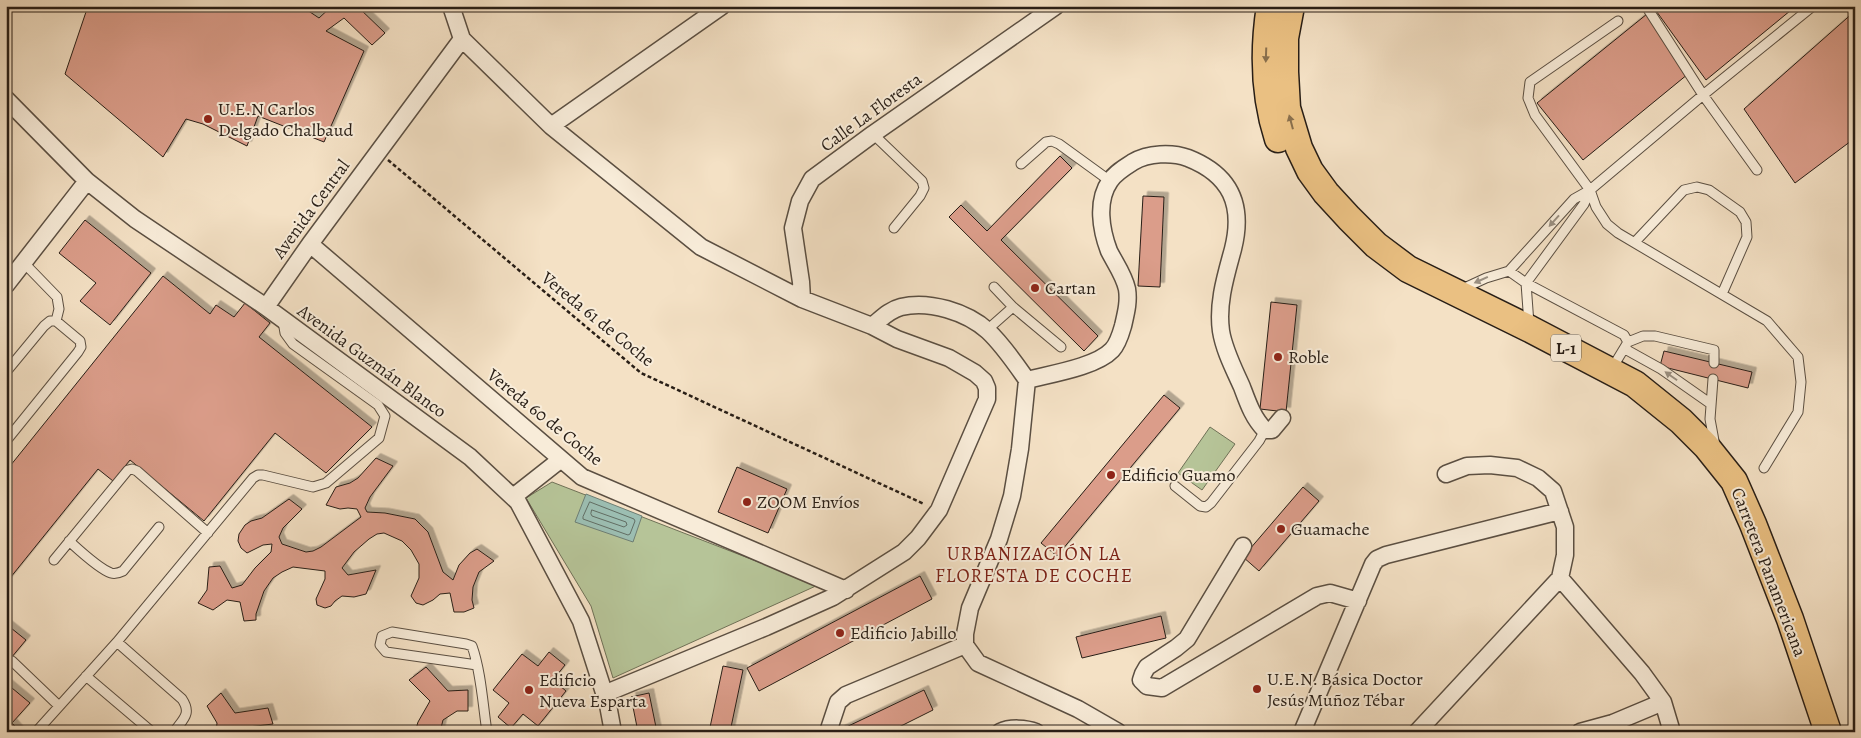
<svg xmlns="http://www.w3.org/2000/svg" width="1861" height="738" viewBox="0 0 1861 738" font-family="Alegreya,serif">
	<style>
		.green { fill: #b6c498; stroke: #6f7157 }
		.water { fill: #9cbeb2; stroke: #6e7e74 }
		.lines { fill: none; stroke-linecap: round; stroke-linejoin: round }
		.shore { stroke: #626e64; stroke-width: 1 }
		.building { fill: #db9d8a; stroke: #281e16; filter: url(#shadow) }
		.service-casing { stroke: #5b4f42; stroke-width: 11 }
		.minor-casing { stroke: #5b4f42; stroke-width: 19 }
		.primary-casing { stroke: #281e16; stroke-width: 29 }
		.path { stroke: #281e16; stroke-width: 2.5; stroke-dasharray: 4 2.5; stroke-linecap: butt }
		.service { stroke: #f8ecd9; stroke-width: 9 }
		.minor { stroke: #f8ecd9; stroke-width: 16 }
		.primary { stroke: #eac082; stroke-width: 26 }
		.oneway { fill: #896f4c }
		.oneway2 { fill: #9a8f81 }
		.poi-dot { fill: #8f2418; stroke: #f8ecd9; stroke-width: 2 }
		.labels { text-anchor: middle; stroke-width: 4; stroke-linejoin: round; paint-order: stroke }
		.shield { fill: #f8ecd9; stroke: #665c50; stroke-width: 1 }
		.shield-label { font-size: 16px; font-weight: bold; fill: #281e16 }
		.poi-label { font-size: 18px; fill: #281e16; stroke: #f8ecd9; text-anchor: start }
		.street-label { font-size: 18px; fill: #281e16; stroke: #f8ecd9 }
		.neighbourhood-label { font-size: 19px; letter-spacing: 1px; fill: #7a1f14; stroke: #f8ecd9 }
	</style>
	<defs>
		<filter id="shadow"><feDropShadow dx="4.5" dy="-4.5" stdDeviation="0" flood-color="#0004"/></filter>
	</defs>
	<rect width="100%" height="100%" fill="#f4e1c5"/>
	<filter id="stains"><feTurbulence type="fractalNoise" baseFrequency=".004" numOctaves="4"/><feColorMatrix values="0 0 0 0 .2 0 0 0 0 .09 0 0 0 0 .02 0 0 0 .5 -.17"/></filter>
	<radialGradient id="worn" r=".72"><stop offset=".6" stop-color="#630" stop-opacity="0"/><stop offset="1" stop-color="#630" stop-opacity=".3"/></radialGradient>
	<!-- green -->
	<path class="green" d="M1210,427L1235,444L1202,490L1178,473Z
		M552,482L818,585L613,678L591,606L526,498Z"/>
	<!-- water -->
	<path class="water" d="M586,494L642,516L633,542L575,522Z"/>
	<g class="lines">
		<!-- shore -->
		<path class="shore" d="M590,502L634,519L635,521L630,534L628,535L583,519V517Z
			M592,510L626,522L627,525L624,527L592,516L591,514Z"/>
	</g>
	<!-- building -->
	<path class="building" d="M88,6H301L319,18L332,6H357L385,33L372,45L344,18L326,31L364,51L324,142L258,116L247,146L203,124L186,119L163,157L65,74Z
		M1656,6H1796L1706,80L1654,8Z
		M1855,11V138L1795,183L1744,109Z
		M1647,14L1688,74L1583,160L1537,103Z
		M1060,156L1072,168L1001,240L1098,336L1084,351L949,217L961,205L987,231Z
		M1143,196L1164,197L1160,287L1138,286Z
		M85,220L151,273L110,325L80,301L96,283L59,253Z
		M163,276L210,314L216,305L234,317L245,303L270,323L259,337L372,427L326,473L275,433L204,521L130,460L113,481L98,469L6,583V471Z
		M1271,302L1297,305L1286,412L1260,409Z
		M1664,351L1752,372L1748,388L1660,366Z
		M1164,395L1180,408L1057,556L1041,543Z
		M376,458L393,466L370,497L365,508L367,512L385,513L415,519L428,532L443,572L453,580L459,565L470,553L477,549L494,561L479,572L473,587L472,600L474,608L464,612H454L450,593L440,594L433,600L423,605L416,603L411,596L419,578V564L411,550L402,541L384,533L377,534L369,539L354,552L342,568L348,575L376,570L366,594L354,597L342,596L335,601L331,606L325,608L317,605L316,599L325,579V571L293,567L282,572L273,578L264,591L256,614V620L244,621L240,602L227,600L213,610L198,603L207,590L209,567L220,566L232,588L242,585L255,568L271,552L272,544L263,545L247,553L241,548L238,541L239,534L245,525L251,521L262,518L289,499L302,509L283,528L279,537L282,544L306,552L313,551L321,547L361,517L357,509L348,508L340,509L326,505L336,487L350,483L358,478Z
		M737,467L787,489L768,533L718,512Z
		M1303,487L1319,501L1259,571L1243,557Z
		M920,576L932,599L759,691L747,668Z
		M1161,616L1166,638L1082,658L1076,637Z
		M6,624L26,640L6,664Z
		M549,652L565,665L553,680L566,691L538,726L523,714L511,728L498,717L509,703L493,690L522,654L538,666Z
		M723,666L743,670L730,732H709Z
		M426,667L448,691L468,690V711H457L443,720L440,732H415L418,722L430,701L409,680Z
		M6,683L30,703L12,723L20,732H6Z
		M924,690L933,710L889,732H841L840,730Z
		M221,693L235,713L268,708L273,724L232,729V732H216L217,723L207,706Z
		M649,693L657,732H638L631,697Z"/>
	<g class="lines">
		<!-- service casing -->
		<g class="service-casing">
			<path id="service" d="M1646,6L1703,95L1757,170
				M1618,21L1530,82L1528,98L1535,115L1590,190L1596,207L1607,224L1618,233L1767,321L1798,357L1801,382L1798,412L1764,468
				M873,134L922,181L924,188L920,196L894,228
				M1021,164L1046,142L1052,141L1059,144L1110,181
				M1635,242L1684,190L1697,187L1709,190L1740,212L1746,222L1747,237L1722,294
				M24,263L57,297L59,309L56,321
				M1509,271L1526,283L1624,335L1628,342L1611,370
				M1460,290L1486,278L1509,271L1574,199L1590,190L1703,95L1813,6
				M1013,307L1061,347
				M1529,324L1526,283L1584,204L1590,190
				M987,330L1013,307L994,287
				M1628,342L1643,336H1655L1714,350V363
				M1625,349L1661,369L1711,404
				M6,372L44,326L50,321H56L80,341L81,347L78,352L6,441
				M1713,379L1710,419L1715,446
				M1175,486L1200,506L1206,507L1211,503L1259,441L1265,430
				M69,541C79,550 99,569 111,573C115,574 119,573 123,571L159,527
				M54,560L128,470L132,469L137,471L208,533
				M117,642L182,699C192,714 183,719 174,732
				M12,661L59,706
				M477,665L386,652L380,645L382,636L392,632L466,644L472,646C481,671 483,706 487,732
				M86,676L152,732
				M36,732L117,642L253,478L258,475H263L313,487L326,483L379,438L385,416L378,405L293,344L285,333L283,321"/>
		</g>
		<!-- minor casing -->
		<g class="minor-casing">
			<path id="minor" d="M451,6L462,39L551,126L701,247L802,299L872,326L897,339L949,358L975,373L984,381L987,388V399L939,510L918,538L904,552L833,597L766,627L604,694
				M6,99L87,181L135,219L266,307L470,457L518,502L581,621L608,705L613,732
				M551,126L722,6
				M310,244L582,477L846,590
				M6,285L87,181
				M802,299L801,282L793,228L800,201L812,179L873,134L1056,6
				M266,307L310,244L462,39
				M872,326C881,319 889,310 901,307C929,300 967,312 988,331C1003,345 1015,363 1027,380L1020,449L1012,496L999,539L970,608L965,634V645L978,663L1078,709L1118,732
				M1027,380C1050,374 1096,367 1112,350C1117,345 1121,333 1123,326C1126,313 1129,302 1127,289C1124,275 1115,263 1109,251C1101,230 1096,201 1110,181C1115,173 1125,167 1133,162C1148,153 1172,152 1188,158C1231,175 1244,205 1233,249C1226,275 1217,303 1221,331C1224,350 1234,369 1242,387C1248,403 1253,418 1265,430H1272L1282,418
				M513,497L560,460
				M1243,546L1187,639L1176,648L1147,667L1143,674L1141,680L1147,686L1162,688L1317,596L1330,593L1358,601
				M1560,578L1642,673L1663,702L1672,732
				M828,732L838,702L846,695L965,645
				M1000,732C1010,727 1026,728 1036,732
				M1302,732L1373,564L1377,559L1386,555L1560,511
				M1417,732L1560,578L1565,555V527L1553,491L1538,478L1517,468L1490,465L1467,466L1446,474
				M1580,732L1613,723L1663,702"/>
		</g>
		<!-- primary casing -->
		<g class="primary-casing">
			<path id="primary" d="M1270,6C1263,51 1264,96 1278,139
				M1291,6L1285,38V72L1287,108L1299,148L1310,171L1326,193L1349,218L1376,245L1408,269L1530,329L1635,384L1681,421L1706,446L1734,481L1753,524L1790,619L1828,732"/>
		</g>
		<!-- path -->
		<path class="path" d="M388,160L641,373L924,504"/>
		<!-- service -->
		<use href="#service" class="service"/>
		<!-- minor -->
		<use href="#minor" class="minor"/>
		<!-- primary -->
		<use href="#primary" class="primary"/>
	</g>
	<!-- one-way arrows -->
	<defs><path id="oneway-solid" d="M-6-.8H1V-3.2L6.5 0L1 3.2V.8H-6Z" transform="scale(1.25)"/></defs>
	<g class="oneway">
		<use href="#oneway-solid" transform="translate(1266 55) rotate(92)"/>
		<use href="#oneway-solid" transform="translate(1291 122) rotate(-105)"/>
	</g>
	<g class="oneway2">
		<use href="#oneway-solid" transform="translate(1554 221) rotate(132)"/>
		<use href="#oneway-solid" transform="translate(1481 280) rotate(156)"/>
		<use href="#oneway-solid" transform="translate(1671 376) rotate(-145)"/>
	</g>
	<!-- markers -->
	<g class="poi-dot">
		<circle cx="208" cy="119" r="5"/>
		<circle cx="1035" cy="288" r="5"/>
		<circle cx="1278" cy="357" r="5"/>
		<circle cx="1111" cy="475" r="5"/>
		<circle cx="747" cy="502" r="5"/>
		<circle cx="1281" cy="529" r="5"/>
		<circle cx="840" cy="633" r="5"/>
		<circle cx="1257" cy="689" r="5"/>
		<circle cx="529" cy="690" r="5"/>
	</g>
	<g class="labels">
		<!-- shield labels -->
		<rect class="shield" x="1551" y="334.5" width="30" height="27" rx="4"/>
		<g class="shield-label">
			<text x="1566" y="354">L-1</text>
		</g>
		<!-- poi labels -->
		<g class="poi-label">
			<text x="218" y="115">U.E.N Carlos<tspan x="218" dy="21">Delgado Chalbaud</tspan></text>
			<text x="1045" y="294">Cartan</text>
			<text x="1288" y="363">Roble</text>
			<text x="1121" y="481">Edificio Guamo</text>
			<text x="757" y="508">ZOOM Envíos</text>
			<text x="1291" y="535">Guamache</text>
			<text x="850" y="639">Edificio Jabillo</text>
			<text x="1267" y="685">U.E.N. Básica Doctor<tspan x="1267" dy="21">Jesús Muñoz Tébar</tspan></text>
			<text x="539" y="686">Edificio<tspan x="539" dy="21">Nueva Esparta</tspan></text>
		</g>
		<!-- street labels -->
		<g class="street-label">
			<text transform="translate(871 112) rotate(-36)" y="6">Calle La Floresta</text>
			<text transform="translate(311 209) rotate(-54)" y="6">Avenida Central</text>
			<text transform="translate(598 319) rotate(39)" y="6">Vereda 61 de Coche</text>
			<text transform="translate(372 361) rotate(36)" y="6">Avenida Guzmán Blanco</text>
			<text transform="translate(545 417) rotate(39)" y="6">Vereda 60 de Coche</text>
			<text transform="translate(1769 572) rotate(69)" y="6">Carretera Panamericana</text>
		</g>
		<!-- neighbourhood labels -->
		<g class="neighbourhood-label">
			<text x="1034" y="560">URBANIZACIÓN LA<tspan x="1034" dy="22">FLORESTA DE COCHE</tspan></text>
		</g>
	</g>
	<!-- margin -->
	<rect width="1861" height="738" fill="none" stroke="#f4e1c5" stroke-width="25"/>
	<rect x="8" y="8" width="1846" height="723" fill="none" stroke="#281e16" stroke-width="2.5"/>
	<rect x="12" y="12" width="1836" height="713" fill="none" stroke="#281e16"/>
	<rect width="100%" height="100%" filter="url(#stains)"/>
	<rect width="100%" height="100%" fill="url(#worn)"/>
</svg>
